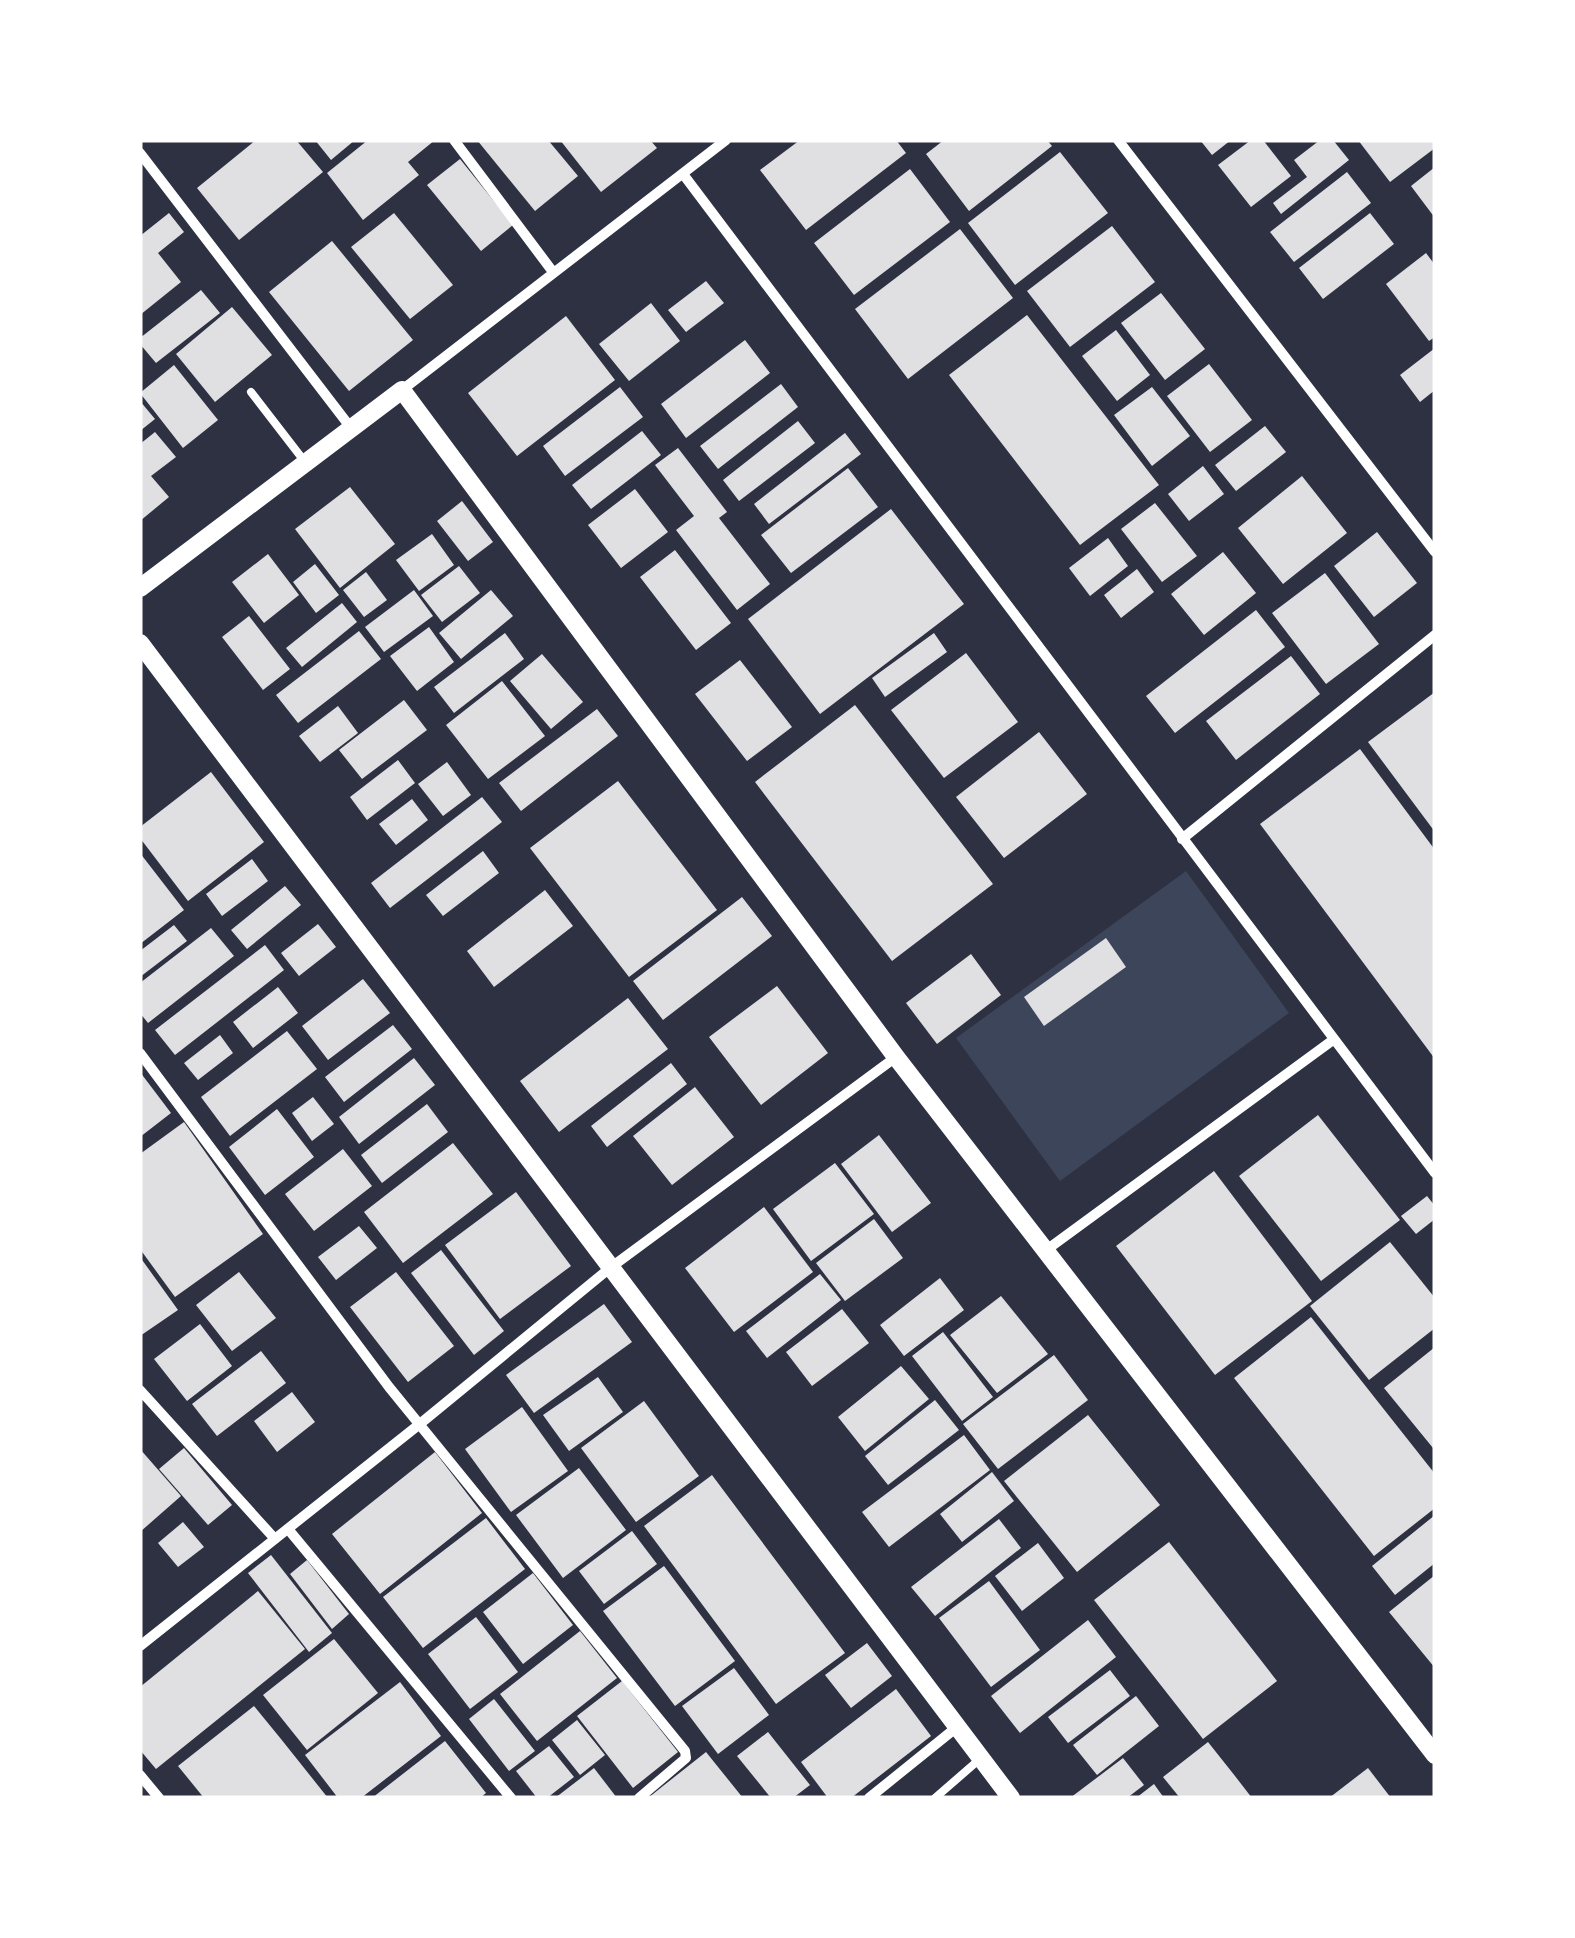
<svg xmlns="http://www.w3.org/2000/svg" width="1575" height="1938" viewBox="0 0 1575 1938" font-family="'Fira Sans',sans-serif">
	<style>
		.green { fill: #3c4559 }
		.building { fill: #e0e0e3 }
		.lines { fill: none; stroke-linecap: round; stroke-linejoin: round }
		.service { stroke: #fff; stroke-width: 8 }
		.minor { stroke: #fff; stroke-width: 10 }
		.tertiary { stroke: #fff; stroke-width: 18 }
	</style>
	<rect width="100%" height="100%" fill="#2d3142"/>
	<!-- green -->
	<path class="green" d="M1186,871L1289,1013L1060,1181L956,1038Z"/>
	<!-- building -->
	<path class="building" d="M256,140H296L323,172L239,240L197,188Z
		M315,140H355L331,160Z
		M368,140H435L408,162L419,175L363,220L327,173Z
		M477,140H548L578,176L535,211Z
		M560,140H650L657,148L601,192Z
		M800,140H896L906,153L806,230L760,170Z
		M944,140H1047L1052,146L969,211L926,154Z
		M1200,140H1231L1212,155Z
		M1251,140H1263L1291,176L1251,207L1218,165Z
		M1320,140H1333L1349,160L1281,214L1273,203L1307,177L1294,160Z
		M1358,140H1435V148L1390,182Z
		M1060,152L1108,213L1015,285L968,223Z
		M460,159L513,225L481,251L427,185Z
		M1435,167V218L1411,186Z
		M910,169L950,222L854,295L814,243Z
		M1347,172L1371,203L1294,262L1270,232Z
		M169,213L184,232L158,253L181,282L140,315V236Z
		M394,213L453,285L410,319L351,247Z
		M1370,213L1394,244L1323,299L1299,268Z
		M1112,226L1155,282L1070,347L1027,291Z
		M960,229L1013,298L908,379L855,309Z
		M332,241L413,340L349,391L269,292Z
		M1426,253L1435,265V337L1429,341L1386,284Z
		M706,281L724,303L686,332L668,310Z
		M201,290L220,313L156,363L140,344V338Z
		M1161,293L1205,349L1165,380L1121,323Z
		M651,303L680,341L629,381L599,344Z
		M232,307L272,355L215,402L176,354Z
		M1027,315L1159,485L1080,545L949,375Z
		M566,316L615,380L517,456L468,393Z
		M1116,330L1150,375L1117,401L1082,356Z
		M745,340L770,373L686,438L661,404Z
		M1435,348V390L1420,402L1400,375Z
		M1209,364L1252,420L1210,452L1167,396Z
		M174,365L218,420L183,448L140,393Z
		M781,384L798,407L718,469L700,446Z
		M620,387L643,417L565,476L543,446Z
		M1152,387L1190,436L1152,466L1114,415Z
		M140,401L155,419L140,431Z
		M798,421L815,443L739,501L723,480Z
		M1265,426L1286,452L1236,491L1215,465Z
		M642,431L661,455L591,509L572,485Z
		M155,432L176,457L151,476L169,497L140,521V444Z
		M845,433L861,454L769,524L754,504Z
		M678,448L727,512L719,518L770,584L737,610L676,530L694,516L655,465Z
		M1203,466L1224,494L1189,521L1168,494Z
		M848,468L878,507L791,573L761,535Z
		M1302,476L1347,533L1283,584L1238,528Z
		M350,487L395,544L340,588L295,529Z
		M635,489L668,532L621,568L588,525Z
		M462,501L493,542L468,561L437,521Z
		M1155,503L1197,556L1162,582L1121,529Z
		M891,509L964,604L820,714L748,619Z
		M1377,532L1417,583L1374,617L1334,566Z
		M432,534L454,565L419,591L396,560Z
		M1108,538L1128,566L1090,596L1069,568Z
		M675,550L731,623L696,650L640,577Z
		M1223,552L1256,593L1204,635L1171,594Z
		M268,554L299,595L264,623L232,582Z
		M315,564L339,595L316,613L293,582Z
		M459,566L480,593L442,622L421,595Z
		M1137,569L1154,592L1121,618L1104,595Z
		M366,572L387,600L364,617L343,590Z
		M1325,573L1379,644L1326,684L1272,613Z
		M414,590L433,616L384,652L365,627Z
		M491,590L513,616L461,659L439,633Z
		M342,603L357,622L302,667L286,648Z
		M1256,610L1285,647L1175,733L1146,696Z
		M249,616L290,669L263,690L222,637Z
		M429,627L454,662L417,691L390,656Z
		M359,631L381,659L298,723L276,695Z
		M505,633L524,659L454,713L434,687Z
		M934,633L947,652L885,697L872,678Z
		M966,653L1018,722L944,778L891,710Z
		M542,654L583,702L551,729L510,681Z
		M1291,656L1320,694L1236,760L1206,721Z
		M740,660L792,727L747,761L695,694Z
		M502,681L545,736L488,779L446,725Z
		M1435,692V832L1368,742Z
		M404,700L427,730L362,779L339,750Z
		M855,705L993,884L892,961L755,782Z
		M338,706L358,733L320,762L299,736Z
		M597,709L618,736L521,811L499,783Z
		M1039,732L1087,794L1004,858L956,797Z
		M1360,749L1435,850V1059L1260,824Z
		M398,760L415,783L367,820L350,797Z
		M447,762L471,795L443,816L418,784Z
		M211,772L264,842L188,901L140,838V827Z
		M618,781L717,910L629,977L530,848Z
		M482,797L502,822L390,908L371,883Z
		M412,799L428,820L396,845L379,824Z
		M483,851L499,873L443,916L426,895Z
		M140,853L184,910L140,944Z
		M252,859L268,881L222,916L206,894Z
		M285,886L301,905L247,949L231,930Z
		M545,890L573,926L494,987L467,951Z
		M742,897L772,936L663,1020L633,981Z
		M318,924L336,947L299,976L281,953Z
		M174,925L187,941L140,977V951Z
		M211,928L234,956L148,1023L140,1013V983Z
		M1106,938L1126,967L1044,1026L1024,997Z
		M265,945L284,970L175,1055L155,1030Z
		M971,954L1001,995L937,1044L906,1003Z
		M363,979L390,1013L328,1060L302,1026Z
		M777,986L828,1053L761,1105L709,1037Z
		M278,987L298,1013L253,1048L233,1022Z
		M628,998L668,1049L559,1132L520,1081Z
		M393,1025L412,1049L344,1102L325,1077Z
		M287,1031L317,1069L230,1136L201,1097Z
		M220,1035L233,1053L198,1080L184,1063Z
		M414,1058L435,1085L359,1144L339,1117Z
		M671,1063L687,1084L607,1147L591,1126Z
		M140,1072L171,1113L140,1137Z
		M695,1087L734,1137L672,1185L633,1136Z
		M313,1097L334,1124L312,1141L292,1113Z
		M427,1104L448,1132L382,1183L361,1155Z
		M277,1109L314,1157L265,1195L229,1147Z
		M1318,1115L1400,1220L1321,1281L1239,1176Z
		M184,1122L263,1234L175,1297L140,1249V1154Z
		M879,1135L931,1203L892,1232L841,1164Z
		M453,1143L493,1194L403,1263L364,1212Z
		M343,1149L372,1186L314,1231L285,1194Z
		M835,1163L874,1214L811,1261L773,1209Z
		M1214,1171L1312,1301L1215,1375L1116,1246Z
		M516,1192L571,1266L500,1319L445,1245Z
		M1427,1196L1435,1206V1219L1416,1234L1401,1216Z
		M764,1207L813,1272L734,1332L685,1268Z
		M874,1219L903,1258L845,1301L816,1263Z
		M359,1226L377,1248L336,1280L318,1257Z
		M1390,1242L1435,1298V1328L1369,1380L1310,1306Z
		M441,1250L504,1331L474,1355L411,1273Z
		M140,1257L178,1310L140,1336Z
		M239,1272L276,1318L232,1351L196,1305Z
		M396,1272L454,1346L408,1382L350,1307Z
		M820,1274L841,1300L767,1358L746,1331Z
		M940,1278L964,1310L904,1356L880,1325Z
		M1001,1296L1048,1354L997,1393L950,1335Z
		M604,1304L632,1342L534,1413L506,1375Z
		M842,1309L869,1343L812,1386L786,1352Z
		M1311,1317L1435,1474V1508L1374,1556L1234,1378Z
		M200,1324L232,1366L187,1401L154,1359Z
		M943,1332L993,1397L962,1421L912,1356Z
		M1435,1347V1446L1433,1448L1384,1388Z
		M261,1351L286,1383L217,1436L192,1404Z
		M1054,1355L1088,1400L998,1469L963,1424Z
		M901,1366L929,1399L865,1451L838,1417Z
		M598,1377L623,1412L569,1451L543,1415Z
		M292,1392L315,1422L277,1452L254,1421Z
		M935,1400L959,1430L888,1485L865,1456Z
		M644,1401L699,1476L636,1522L581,1448Z
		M522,1407L568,1471L511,1512L465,1449Z
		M1088,1415L1160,1505L1077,1572L1004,1481Z
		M964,1435L990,1470L889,1547L862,1512Z
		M184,1448L232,1505L208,1525L159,1469Z
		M140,1449L181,1496L140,1532Z
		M435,1452L482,1513L380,1594L332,1534Z
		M579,1468L626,1530L563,1578L516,1515Z
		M992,1472L1014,1501L962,1542L940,1514Z
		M712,1475L845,1653L776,1704L644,1526Z
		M1435,1515V1563L1395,1595L1372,1566Z
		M486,1518L525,1569L423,1648L383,1597Z
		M999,1519L1021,1548L935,1616L911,1587Z
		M183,1522L204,1547L178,1567L158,1543Z
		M632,1531L657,1564L604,1604L579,1571Z
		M1169,1542L1277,1681L1203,1739L1094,1600Z
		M1038,1543L1064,1578L1022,1611L995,1576Z
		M271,1555L332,1633L309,1652L248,1573Z
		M307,1560L349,1614L332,1629L290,1574Z
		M664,1566L735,1661L675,1706L603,1611Z
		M533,1573L573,1625L523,1664L483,1612Z
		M1435,1575V1668L1389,1612Z
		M989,1581L1040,1650L991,1687L939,1618Z
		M258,1591L305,1649L156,1769L140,1750V1687Z
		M476,1617L518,1672L470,1709L428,1654Z
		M1088,1620L1116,1657L1020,1733L991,1696Z
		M580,1631L617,1678L537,1741L500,1694Z
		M334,1639L378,1693L307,1750L263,1695Z
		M867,1643L892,1676L851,1708L825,1675Z
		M734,1668L769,1715L718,1754L682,1706Z
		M1110,1670L1130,1696L1068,1743L1048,1717Z
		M622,1681L678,1752L633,1788L577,1716Z
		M400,1682L441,1736L361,1798H338L305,1755Z
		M896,1689L931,1736L851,1798H828L801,1762Z
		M1136,1696L1159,1726L1097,1775L1073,1745Z
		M494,1699L535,1751L509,1771L469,1719Z
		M254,1706L281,1739L328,1798H204L178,1766Z
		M577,1720L605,1755L580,1775L552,1740Z
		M768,1732L810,1785L793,1798H771L737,1756Z
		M445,1741L486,1793L480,1798H372Z
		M1208,1742L1235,1776L1252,1798H1180L1163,1777Z
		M549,1746L574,1777L547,1798H537L516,1771Z
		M706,1752L743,1798H648L663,1786Z
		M1123,1758L1144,1785L1127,1798H1070Z
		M594,1768L617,1798H555Z
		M1368,1768L1391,1798H1329Z
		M1154,1784L1164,1798H1136Z"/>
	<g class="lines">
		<!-- service -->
		<path class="service" d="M251,392L305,462
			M935,1798L981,1758"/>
		<!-- minor -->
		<path class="minor" d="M454,140L553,272
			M1118,140L1435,552
			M140,153L351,428
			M683,174L1435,1173
			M402,390L726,140
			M1182,839L1435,635
			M140,1053L389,1387L685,1751L686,1758L639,1798
			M1045,1251L1333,1040
			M140,1390L275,1539
			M288,1529L511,1798
			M140,1646L421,1423L610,1268L896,1057
			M140,1775L159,1798
			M869,1798L957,1727"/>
		<!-- tertiary -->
		<path class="tertiary" d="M140,588L402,390L896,1057L1435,1755
			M140,643L1011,1798"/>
	</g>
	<!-- border -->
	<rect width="1575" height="1938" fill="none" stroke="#ffffff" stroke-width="285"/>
</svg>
